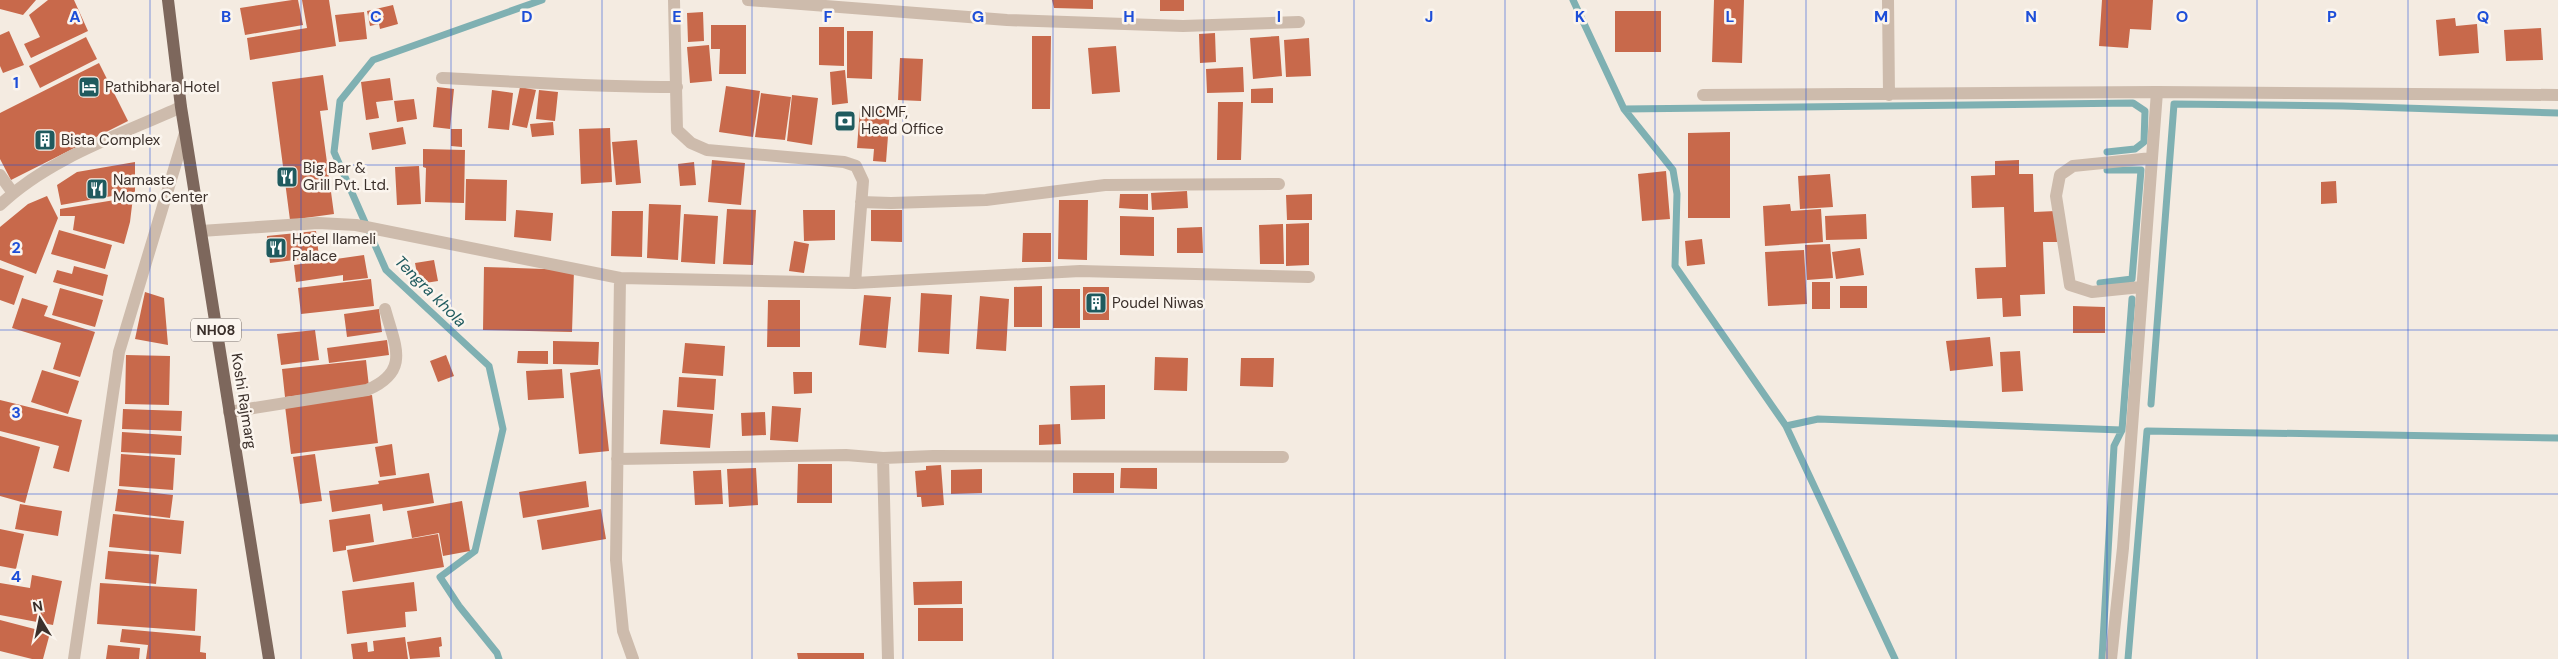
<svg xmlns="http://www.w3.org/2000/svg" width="2558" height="659" viewBox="0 0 2558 659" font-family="'DM Sans',sans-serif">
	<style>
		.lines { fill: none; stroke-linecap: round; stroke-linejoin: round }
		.stream { stroke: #7fb0b2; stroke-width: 7 }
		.building { fill: #c8694b }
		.minor { stroke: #cdbbac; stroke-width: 12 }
		.major { stroke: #7d675c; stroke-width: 12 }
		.grid { fill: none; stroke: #1d4ed8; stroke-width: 1; stroke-opacity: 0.55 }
		.labels { text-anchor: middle; stroke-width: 5; stroke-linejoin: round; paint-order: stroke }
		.shield { fill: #fbf5ee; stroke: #756b66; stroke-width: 1 }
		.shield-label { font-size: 14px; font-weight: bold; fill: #3b302b }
		.poi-label { font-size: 15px; fill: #3b302b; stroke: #fbf5ee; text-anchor: start }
		.street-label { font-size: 15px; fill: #3b302b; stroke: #fbf5ee }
		.water-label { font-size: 16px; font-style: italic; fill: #1f5a5e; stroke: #fbf5ee }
		.grid-label { font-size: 16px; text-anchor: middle; font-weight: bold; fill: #1d4ed8; stroke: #fbf5ee; stroke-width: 5; stroke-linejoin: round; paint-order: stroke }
	</style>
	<rect width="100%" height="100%" fill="#f4ebe1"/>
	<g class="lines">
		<!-- stream -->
		<path class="stream" d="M1573,0L1624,109L1673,170L1677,194L1675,266L1786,426L1895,659
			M1624,109L2133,103L2145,111L2144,142L2135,149L2107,152
			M2100,283L2132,279L2141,170H2107
			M2151,404L2174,104L2343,106L2558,113
			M1786,426L1818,419L2122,430
			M499,659L497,653L459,606L440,577L475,551L503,429L489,366L386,270L334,152L340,101L373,60L542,0
			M2102,659L2114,446L2122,430L2132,299
			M2128,659L2147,431L2558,438"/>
	</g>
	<!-- building -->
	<path class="building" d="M0,0H36L23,15L0,9Z
		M48,0H74L88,31L31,58L24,44L40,37L29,15Z
		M292,0H298L303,25L245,35L240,8Z
		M302,0H329L336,46L250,60L247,38L307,28Z
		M1052,0H1093V9L1054,8Z
		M1160,0H1184V11H1160Z
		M1714,0H1744L1742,63L1712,62Z
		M2102,0H2153L2151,30L2130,29L2128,48L2099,46Z
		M393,5L398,24L380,29L379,24L370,26L367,11Z
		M1615,11H1661V52H1615Z
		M364,12L367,39L339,42L335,15Z
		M703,12L704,41L688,42L687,13Z
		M2455,18L2456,26L2477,24L2479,53L2439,56L2436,20Z
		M711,25H746V74H719L720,49H711Z
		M819,27H844V66L819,65Z
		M2541,28L2543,60L2506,61L2504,30Z
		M9,31L24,65L3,73L0,66V35Z
		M847,31H873L872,79L847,78Z
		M1215,33L1216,62L1200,63L1199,34Z
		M1032,36H1051L1050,109H1032Z
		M1279,36L1282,76L1253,79L1250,38Z
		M86,37L97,59L40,88L29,66Z
		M1309,38L1311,76L1286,77L1284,40Z
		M709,45L712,81L690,83L687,47Z
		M1116,46L1120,92L1092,94L1088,48Z
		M900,58L923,59L921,101L898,100Z
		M99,63L128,121L11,180L0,159V113Z
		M1243,67L1244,92L1207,93L1206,69Z
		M845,70L848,103L832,105L830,72Z
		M323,75L328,110L320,111L334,214L290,220L272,82Z
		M390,78L393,100L376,102L379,118L366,120L361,82Z
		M726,86L760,91L753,137L719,132Z
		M437,87L454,89L450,129L433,127Z
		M520,87L536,90L527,128L512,125Z
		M1273,88V103H1251V89Z
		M492,90L513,93L509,130L488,128Z
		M539,90L558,92L555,121L536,119Z
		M761,93L791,97L785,140L755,137Z
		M792,95L818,98L812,145L787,141Z
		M414,99L417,119L397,122L394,101Z
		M1218,102H1243L1241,160H1217Z
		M860,108L890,110L886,162L873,161L874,149L857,148Z
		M553,122L554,135L532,137L530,124Z
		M403,127L406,144L372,150L369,133Z
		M610,128L612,182L581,184L579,129Z
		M451,129H462V147L451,146Z
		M1730,132V218H1688V133Z
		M637,140L641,183L616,185L612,142Z
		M423,149L465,150L464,203L425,202L426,168L423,167Z
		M712,160L745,163L741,205L708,202Z
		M2019,160V174H2033L2034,212L2056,211L2057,242H2043L2045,294L2020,295L2021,316L2003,317L2002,298L1977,299L1975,268L2006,267L2004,207L1972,208L1971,176L1995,175V161Z
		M135,162V192L61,205L57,185L77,172Z
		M694,162L696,185L680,186L678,164Z
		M419,166L421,204L397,205L395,167Z
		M1666,171L1670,219L1642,221L1638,174Z
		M1830,174L1833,207L1800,209L1798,176Z
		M466,179L507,180L506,221L465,220Z
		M2336,181L2337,203L2321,204V182Z
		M1187,191L1188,208L1152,210L1151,193Z
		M1120,194H1148V210L1119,208Z
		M1312,194V220H1287L1286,195Z
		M47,196L58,218L36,274L0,260V227L28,204Z
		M133,197L130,222L124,244L73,230L75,216H60V209Z
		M1059,200H1088L1087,260L1058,259Z
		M649,204L681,205L678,260L647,258Z
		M1790,204L1791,211L1821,209L1823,242L1765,246L1763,206Z
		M727,209L756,210L753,265L723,264Z
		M516,210L553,213L551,241L514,237Z
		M803,210H835V240L804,241Z
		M871,210H902V242L871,241Z
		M612,211H643L642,257L611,256Z
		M684,214L718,216L715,264L681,262Z
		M1866,214L1867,239L1826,240L1825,216Z
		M1120,216L1154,217V256L1120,255Z
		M1309,223V265L1286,266V224Z
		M1283,224L1284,264H1260L1259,225Z
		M1202,227L1203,253H1177V228Z
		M59,230L112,245L105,269L51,254Z
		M316,231L319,257L270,263L267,236Z
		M1023,233H1051V262H1022Z
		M1702,239L1705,264L1687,266L1685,241Z
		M794,241L809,244L804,273L789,271Z
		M1830,244L1833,278L1807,280L1805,245Z
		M1860,248L1864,275L1836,279L1832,252Z
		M1804,250L1807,304L1768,306L1765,252Z
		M364,255L368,278L343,281V275L296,282L294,265Z
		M434,260L438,281L419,284L415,263Z
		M74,266L108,275L103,296L53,282L57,270L72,274Z
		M484,267L574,270L572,332L483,330Z
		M0,268L24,276L14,305L0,300Z
		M371,279L374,306L301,314L298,288Z
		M1812,282H1830V309H1812Z
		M1042,286V327H1014V287Z
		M1840,286H1867V308H1840Z
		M1083,287H1109V320H1083Z
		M60,288L103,300L95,327L52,315Z
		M1053,289H1080V328H1053Z
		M145,292L164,298L168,345L135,339Z
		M921,293L952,295L949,354L918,352Z
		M864,295L891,297L886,348L859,345Z
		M980,296L1009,299L1006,351L976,349Z
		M22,298L48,306L44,316L95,332L80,377L53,369L61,343L12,328Z
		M768,300H800V347H767Z
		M2073,306L2105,307V333H2073Z
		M379,309L382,332L347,337L344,314Z
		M315,330L319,360L281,365L277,334Z
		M1990,337L1993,366L1950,371L1946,341Z
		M387,340L389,355L329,363L327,348Z
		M553,341L599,342L598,365L553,364Z
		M685,343L725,346L723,376L682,373Z
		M518,351H548V364L517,363Z
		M2020,351L2023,391L2002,392L2000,352Z
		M126,355L170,356L169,405L125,404Z
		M446,355L454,376L438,382L430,361Z
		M1155,357L1188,358L1187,391L1154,390Z
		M1241,358H1274L1273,387L1240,386Z
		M366,360L369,387L285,397L282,369Z
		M562,369L564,398L528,400L526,371Z
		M600,369L609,451L579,454L570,373Z
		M42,370L79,381L68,414L31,402Z
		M793,372H812V393L794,394Z
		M679,377L716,379L714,410L677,407Z
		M1105,385V419L1071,420L1070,386Z
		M372,395L378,443L291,454L285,406Z
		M0,400L82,420L69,472L53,468L59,446L0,431Z
		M772,406L801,408L798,442L770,440Z
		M123,409L182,411L181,431L122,429Z
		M663,410L713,414L710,448L660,444Z
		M765,412L766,435L742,436L741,413Z
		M1060,424L1061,444L1039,445V425Z
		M122,432L182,436L181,455L121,452Z
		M0,436L40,447L25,503L0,496Z
		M392,444L396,475L380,477L375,447Z
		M121,454L175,458L173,490L119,486Z
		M315,454L322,501L300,504L293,457Z
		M798,464H832V503H797Z
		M941,465L944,505L922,507L921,497H917L915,471L926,470V466Z
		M756,468L758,505L729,507L727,469Z
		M1121,468H1157V489L1120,488Z
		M982,469V493L951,494V470Z
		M721,470L723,504L695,505L693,471Z
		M429,473L434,503L383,511L382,504L332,512L329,491L379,484L378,481Z
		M1073,473H1114V493H1073Z
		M586,481L589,507L523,518L519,492Z
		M118,489L173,495L170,518L115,511Z
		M462,501L470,551L443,556L439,533L412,538L407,511Z
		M20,504L62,511L58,536L15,529Z
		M601,509L606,539L542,550L537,520Z
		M113,514L184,521L181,554L109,547Z
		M370,514L374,542L346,546V550L333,552L329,520Z
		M0,529L24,534L16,569L0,566Z
		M438,534L444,567L353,582L347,550Z
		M108,551L159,555L156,584L105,579Z
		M32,575L62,581L53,625L0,615V583L30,588Z
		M962,581V604L914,605L913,582Z
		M414,582L417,611L405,612L406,627L347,634L342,591Z
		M100,583L197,589L195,631L97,624Z
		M918,608H963V641H918Z
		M0,620L50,633L43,659H32L0,651Z
		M122,629L201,636L200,652L206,653V659H146L148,645L120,642Z
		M405,637L408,659H353L351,644L367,642L368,652L374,651L373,641Z
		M441,637L442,646L439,647L440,657L410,659L407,642Z
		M108,645L140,648L139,659H106Z
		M797,653H864V659H798Z"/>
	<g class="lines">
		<!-- minor -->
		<path class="minor" d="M748,0L1007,20L1183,26L1299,22
			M1888,0L1889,95
			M442,78C520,82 599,87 677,87
			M2157,92L2558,95
			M1703,95L2157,92L2152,158L2073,166L2060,175L2056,196L2070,285L2092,292L2141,287
			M0,175L13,193
			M861,202L891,203L986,200L1105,185L1279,184
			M0,205C49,158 120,135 181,107
			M201,231L318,223L356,225L620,278
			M855,283L1080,271L1309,277
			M229,412L367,390C411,371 395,346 385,309
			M883,458L933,456L1283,457
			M617,459L846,455L883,458L888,659
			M74,659L119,352L185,133
			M633,659L623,631L616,560L620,278L855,283L863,181L856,166L844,162L707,150L691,143L677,130L674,0
			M2111,659L2123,548L2152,158"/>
		<!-- major -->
		<path class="major" d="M168,0L181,107L269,659"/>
	</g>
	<!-- grid -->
	<path class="grid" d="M150,0V659M301,0V659M451,0V659M602,0V659M752,0V659M903,0V659M1053,0V659M1204,0V659M1354,0V659M1505,0V659M1655,0V659M1806,0V659M1956,0V659M2107,0V659M2257,0V659M2408,0V659M0,165H2558M0,330H2558M0,494H2558"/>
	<!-- icons -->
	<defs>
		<g id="hotel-square" transform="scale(1.125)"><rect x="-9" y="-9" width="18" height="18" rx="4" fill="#1f5a5e" stroke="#fbf5ee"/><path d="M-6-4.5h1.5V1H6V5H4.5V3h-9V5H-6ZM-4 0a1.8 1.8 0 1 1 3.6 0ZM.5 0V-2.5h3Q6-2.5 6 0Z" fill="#fff"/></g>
		<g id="bank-square" transform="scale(1.125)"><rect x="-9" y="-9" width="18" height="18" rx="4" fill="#1f5a5e" stroke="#fbf5ee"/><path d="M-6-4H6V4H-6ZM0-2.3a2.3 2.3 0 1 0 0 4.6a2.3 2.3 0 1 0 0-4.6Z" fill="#fff"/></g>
		<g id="building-square" transform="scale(1.125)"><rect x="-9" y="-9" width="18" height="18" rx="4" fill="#1f5a5e" stroke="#fbf5ee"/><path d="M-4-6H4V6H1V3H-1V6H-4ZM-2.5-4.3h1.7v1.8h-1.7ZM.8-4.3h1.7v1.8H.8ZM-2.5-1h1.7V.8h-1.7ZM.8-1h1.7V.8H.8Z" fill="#fff"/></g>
		<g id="restaurant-square" transform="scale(1.125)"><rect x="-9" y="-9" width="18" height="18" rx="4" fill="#1f5a5e" stroke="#fbf5ee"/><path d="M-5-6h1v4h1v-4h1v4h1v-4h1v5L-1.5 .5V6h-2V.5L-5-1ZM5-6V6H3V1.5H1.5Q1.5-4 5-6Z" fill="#fff"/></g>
	</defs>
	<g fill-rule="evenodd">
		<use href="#hotel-square" x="89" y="87"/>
		<use href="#bank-square" x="845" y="121"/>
		<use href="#building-square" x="45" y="140"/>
		<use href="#restaurant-square" x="287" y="177"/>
		<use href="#restaurant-square" x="97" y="189"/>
		<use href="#restaurant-square" x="276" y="248"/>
		<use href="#building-square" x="1096" y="303"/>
	</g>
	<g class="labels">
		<!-- shield labels -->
		<rect class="shield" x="191" y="318.5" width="50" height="23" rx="4"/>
		<g class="shield-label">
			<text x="216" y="335">NH08</text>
		</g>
		<!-- poi labels -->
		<g class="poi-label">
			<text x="105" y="92">Pathibhara Hotel</text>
			<text x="861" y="117">NICMF,<tspan x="861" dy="17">Head Office</tspan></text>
			<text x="61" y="145">Bista Complex</text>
			<text x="303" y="173">Big Bar &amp;<tspan x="303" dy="17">Grill Pvt. Ltd.</tspan></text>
			<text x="113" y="185">Namaste<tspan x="113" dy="17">Momo Center</tspan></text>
			<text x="292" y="244">Hotel Ilameli<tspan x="292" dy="17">Palace</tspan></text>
			<text x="1112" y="308">Poudel Niwas</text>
		</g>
		<!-- street labels -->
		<g class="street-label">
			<text transform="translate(244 401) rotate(81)" y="5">Koshi Rajmarg</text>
		</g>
		<!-- water labels -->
		<g class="water-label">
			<text transform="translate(431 291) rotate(45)" y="6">Tengra khola</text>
		</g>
	</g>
	<g class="grid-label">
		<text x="75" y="22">A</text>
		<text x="226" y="22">B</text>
		<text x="376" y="22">C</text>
		<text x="527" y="22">D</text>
		<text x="677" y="22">E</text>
		<text x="828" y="22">F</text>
		<text x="978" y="22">G</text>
		<text x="1129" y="22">H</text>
		<text x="1279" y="22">I</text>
		<text x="1429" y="22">J</text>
		<text x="1580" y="22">K</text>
		<text x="1730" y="22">L</text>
		<text x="1881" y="22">M</text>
		<text x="2031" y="22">N</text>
		<text x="2182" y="22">O</text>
		<text x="2332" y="22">P</text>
		<text x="2483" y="22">Q</text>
		<text x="16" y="88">1</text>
		<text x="16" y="253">2</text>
		<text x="16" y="418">3</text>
		<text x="16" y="582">4</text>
	</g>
	<!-- north arrow -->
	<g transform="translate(40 619) rotate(350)" stroke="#fbf5ee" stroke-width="4" paint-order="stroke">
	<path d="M0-4L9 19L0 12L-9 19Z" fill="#3b302b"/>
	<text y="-8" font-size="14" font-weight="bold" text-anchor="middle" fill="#3b302b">N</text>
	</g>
</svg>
